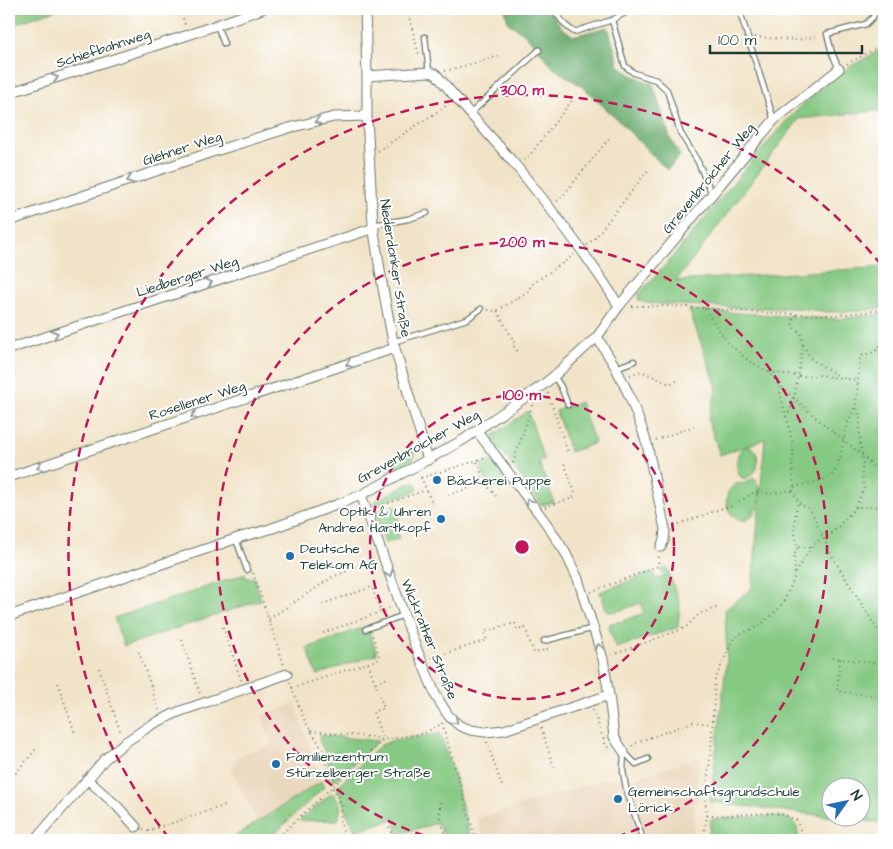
<svg xmlns="http://www.w3.org/2000/svg" width="893" height="849" viewBox="0 0 893 849" font-family="'Architects Daughter',sans-serif">
	<style>
		.built { fill: #e8d4b7 }
		.green { fill: #86c983; stroke: #52835c; fill-rule: evenodd }
		.forest { fill: #6cad71; stroke: #467552 }
		.lines { fill: none; stroke-linecap: round; stroke-linejoin: round }
		.service-casing { stroke: #687767; stroke-width: 7 }
		.minor-casing { stroke: #687767; stroke-width: 11 }
		.path { stroke: #687767; stroke-width: 2; stroke-dasharray: 1 4; stroke-linecap: butt }
		.service { stroke: #fff; stroke-width: 4.5 }
		.minor { stroke: #fff; stroke-width: 9 }
		.oneway { stroke: #8f9e9a }
		.ring { fill: none; stroke: #c2185b; stroke-width: 2.5; stroke-dasharray: 9 6 }
		.poi-dot { fill: #1f6fb2; stroke: #fff; stroke-width: 2 }
		.labels { text-anchor: middle; stroke-width: 4; stroke-linejoin: round; paint-order: stroke }
		.street-label { font-size: 14px; fill: #1f3d34; stroke: #fff }
		.poi-label { font-size: 14px; fill: #1f3d34; stroke: #fff; text-anchor: start }
		.centre { fill: #c2185b; stroke: #fff; stroke-width: 2.5 }
		.ring-label { font-size: 15px; text-anchor: middle; font-weight: bold; fill: #c2185b; stroke: #fff; stroke-width: 4; stroke-linejoin: round; paint-order: stroke }
	</style>
	<rect width="100%" height="100%" fill="#fff"/>
	<filter id="ink" filterUnits="userSpaceOnUse"><feTurbulence type="fractalNoise" baseFrequency=".02" numOctaves="2"/><feDisplacementMap in="SourceGraphic" scale="10" xChannelSelector="R" yChannelSelector="G"/><feConvolveMatrix kernelMatrix="1 2 1 2 8 2 1 2 1" color-interpolation-filters="sRGB"/></filter>
	<filter id="wash" filterUnits="userSpaceOnUse"><feTurbulence type="fractalNoise" baseFrequency=".0096" numOctaves="4" result="noise"/><feDisplacementMap in="SourceGraphic" scale="20" xChannelSelector="R" yChannelSelector="G"/><feGaussianBlur stdDeviation="1.12" result="paint"/><feColorMatrix in="noise" values="0 0 0 0 0 0 0 0 0 0 0 0 0 0 0 0 0 1.4 0 .05"/><feComposite in="paint" operator="in"/></filter>
	<g filter="url(#wash)">
		<rect width="100%" height="100%" fill="#f1e3c7"/>
		<!-- built -->
		<path class="built" d="M295,704L322,781L257,822L232,771L238,756L271,745L262,715Z
			M700,757L692,840H483L477,819L615,776L629,780Z"/>
		<!-- green -->
		<path class="green" d="M9,9H59L14,24Z
			M884,48V110L799,119L676,281L884,267V308L859,311L828,312L798,308H738L646,303L638,300L639,294L670,260L735,181L787,120L826,83L853,65Z
			M689,310L837,319L884,314V823L710,802L727,658L725,610L752,588L760,499C756,507 755,518 743,521C727,519 721,496 733,486C737,482 741,485 745,483C747,482 749,480 752,479H755L759,487L760,497L765,439L746,446H750L756,451C759,461 759,470 750,476C747,478 745,479 742,478C740,477 738,473 738,471C734,462 739,452 745,446L720,455L708,420L717,387ZM830,786H860V816H830Z
			M580,402L595,443L570,452L556,411Z
			M528,411L544,460L539,462L554,502L542,505L493,440L494,435Z
			M414,449L415,455L413,459L388,473L386,466L391,457Z
			M491,461L506,482L493,490L486,480L480,465Z
			M414,481L418,489L416,491L373,505L375,501Z
			M396,505L399,522L398,536L399,539L385,543L375,512Z
			M667,568L680,604L678,627L616,648L609,628L610,623L620,622L644,613L641,603L618,611L607,612L600,592L653,572L656,579L664,577L661,570Z
			M245,574L247,579L254,577L261,600L124,646L114,618Z
			M367,626L377,654L317,675L307,648Z
			M440,734L453,772L471,840H445L438,823L398,834L394,819L355,831L346,811L337,787L381,745L393,740Z
			M320,735L378,741L333,782L326,754L319,740Z
			M322,781L324,787L268,840H230L257,822Z
			M332,793C341,800 342,809 338,820L299,821Z
			M774,816C792,818 799,822 798,840H708L711,819Z"/>
		<!-- forest -->
		<path class="forest" d="M505,9H549L561,27L573,36L608,27L619,66L631,75L653,84L670,138L680,156L667,170L622,124L584,88L555,69L524,33L508,23Z"/>
	</g>
	<g filter="url(#ink)">
		<g class="lines">
			<!-- service casing -->
			<g class="service-casing">
				<path id="service" d="M553,9L565,25L574,32L612,20L632,9
					M739,9L774,120
					M612,20L625,66L634,73L656,80L667,90L680,132L698,162L712,194
					M217,25L224,44
					M425,37L429,72
					M839,69L832,53L827,34L866,24L873,17L876,9
					M470,114L539,50
					M373,225L408,219L427,213
					M393,342L467,319L481,309
					M616,368L634,361
					M554,376L561,387L568,405
					M236,539L247,570
					M366,629L404,615
					M544,641L594,628
					M624,752L623,771L626,788L642,837
					M624,752L636,764L648,759"/>
			</g>
			<!-- minor casing -->
			<g class="minor-casing">
				<path id="minor" d="M365,9L367,76V116L373,225L382,283L393,342L428,460
					M367,76L429,72L436,74C462,106 490,135 517,167C553,211 589,257 619,306
					M9,93L188,35L262,9
					M9,221L209,153L289,128L334,117L367,116
					M597,337L616,368L629,395L640,423L647,444L665,529L664,540L661,547
					M9,349L374,228
					M477,431L546,523L565,552L578,579L603,659L609,695L614,737L624,752
					M9,477L395,348
					M361,495L415,645L436,696L448,715L454,721L460,726L471,730L485,732L504,730L609,695
					M9,616L241,537L270,529L336,505L361,495L416,466L463,440L543,385L554,376L597,337L619,306L774,120L839,69
					M87,779L117,806L136,827
					M35,840L105,759L124,743L151,725L178,712L287,674"/>
			</g>
			<!-- path -->
			<path class="path" d="M180,9L185,25
				M407,9L419,55
				M375,14L397,9
				M755,37L797,40L819,36
				M847,64L884,44
				M445,71L500,56
				M378,151L449,104
				M524,160L529,156L574,98
				M557,201L561,198L611,136
				M587,245L595,238L649,169
				M632,306H674L763,313L822,315H835L884,310
				M488,310L497,311L529,291L531,285L574,255
				M497,311L514,341L513,345L518,352
				M803,345L811,359L840,377
				M769,372L798,376H814L820,375L831,377L858,380
				M630,375L641,371L670,384L677,381
				M778,384L821,422L862,455L871,464L884,481
				M548,393L568,453
				M786,417L790,411L794,399L803,345L801,332L795,329L792,326L793,320L797,314
				M656,440L697,425
				M477,462L485,483
				M513,463L533,403
				M421,477L433,505
				M421,478L485,458
				M794,487C804,484 820,482 829,477C841,470 842,442 846,430C848,421 853,412 856,404
				M448,495L485,483L496,496
				M799,503L810,509L833,558L884,640
				M545,507L573,498L575,493L563,460
				M856,507L864,488L862,474L863,459L860,444V419L856,404L860,358L863,355L875,352L884,341
				M374,508L426,490
				M674,526L723,508L730,507L753,493L762,492L771,494L784,491H793
				M799,547H812
				M253,573L284,665
				M795,573L812,547L816,542L824,539L838,527L856,507H868L884,506
				M591,592L658,566L659,555
				M322,604L372,587L381,612
				M269,619L331,578L375,558
				M223,627L241,680
				M323,633L391,608
				M182,640L200,694
				M139,652L159,710
				M612,655L685,628L699,614L718,607
				M431,658L487,640L484,632L515,623L517,630L525,628L534,653L551,648
				M833,658L884,664
				M840,659L837,691L884,697
				M368,663L379,659V655L372,634
				M99,668L121,734
				M290,682L305,722L317,740L324,754L332,787L338,796L342,807L340,821L346,840
				M58,683L74,731L71,732
				M376,683L387,678
				M292,688L368,663L384,708L373,712L383,740
				M593,710L606,746L610,749
				M442,723L476,840
				M541,728L554,767
				M311,731L378,738L383,740
				M487,742L502,786
				M632,746L638,742L693,722L712,724
				M9,781L36,749
				M440,802V819L448,840
				M707,816L774,813L785,815L796,820L800,829L801,840
				M389,827L394,840
				M143,829L148,831L226,805
				M148,831L152,840
				M275,840L383,740L425,733L441,724
				M508,840L515,838
				M703,840L707,816L705,799L711,751L715,680L732,641L738,635L761,625L776,611L783,603L793,581L795,573L794,555L798,547C793,533 794,517 798,502L793,491L794,487L792,463L793,456V444L778,384L769,372L749,361L728,343L704,308
				M801,840H817"/>
			<!-- service -->
			<use href="#service" class="service"/>
			<!-- minor -->
			<use href="#minor" class="minor"/>
		</g>
		<!-- one-way arrows -->
		<defs><path id="oneway-chevron" d="M-2-3.5L2.5 0L-2 3.5" fill="none" stroke-width="1.6" stroke-linecap="round" stroke-linejoin="round" transform="scale(1.25)"/></defs>
		<g class="oneway">
			<use href="#oneway-chevron" transform="translate(55 78) rotate(-18)"/>
			<use href="#oneway-chevron" transform="translate(318 121) rotate(166)"/>
			<use href="#oneway-chevron" transform="translate(130 180) rotate(161)"/>
			<use href="#oneway-chevron" transform="translate(209 283) rotate(-18)"/>
			<use href="#oneway-chevron" transform="translate(55 334) rotate(-18)"/>
			<use href="#oneway-chevron" transform="translate(349 364) rotate(161)"/>
			<use href="#oneway-chevron" transform="translate(194 416) rotate(162)"/>
			<use href="#oneway-chevron" transform="translate(40 467) rotate(162)"/>
			<use href="#oneway-chevron" transform="translate(529 502) rotate(-127)"/>
			<use href="#oneway-chevron" transform="translate(389 574) rotate(70)"/>
			<use href="#oneway-chevron" transform="translate(599 647) rotate(-106)"/>
			<use href="#oneway-chevron" transform="translate(455 721) rotate(39)"/>
		</g>
	</g>
	<!-- distance rings -->
	<g class="ring">
		<circle cx="522" cy="547" r="152"/>
		<path d="M438 840A305 305 0 1 1 606 840"/>
		<path d="M169 838A457 457 0 1 1 882 266"/>
	</g>
	<!-- markers -->
	<g class="poi-dot">
		<circle cx="437" cy="480" r="5"/>
		<circle cx="441" cy="519" r="5"/>
		<circle cx="290" cy="556" r="5"/>
		<circle cx="276" cy="764" r="5"/>
		<circle cx="618" cy="799" r="5"/>
	</g>
	<g class="labels">
		<!-- street labels -->
		<g class="street-label">
			<text transform="translate(103 48) rotate(-18)" y="5">Schiefbahnweg</text>
			<text transform="translate(182 148) rotate(-18)" y="5">Glehner Weg</text>
			<text transform="translate(708 178) rotate(-51)" y="5">Grevenbroicher Weg</text>
			<text transform="translate(396 268) rotate(81)" y="5">Niederdonker Straße</text>
			<text transform="translate(187 276) rotate(-18)" y="5">Liedberger Weg</text>
			<text transform="translate(197 400) rotate(-18)" y="5">Rosellener Weg</text>
			<text transform="translate(418 446) rotate(-29)" y="5">Grevenbroicher Weg</text>
			<text transform="translate(430 639) rotate(68)" y="5">Wickrather Straße</text>
		</g>
		<!-- poi labels -->
		<g class="poi-label">
			<text x="447" y="485">Bäckerei Puppe</text>
			<text x="431" y="516" text-anchor="end">Optik &amp; Uhren<tspan x="431" dy="16">Andrea Hartkopf</tspan></text>
			<text x="300" y="553">Deutsche<tspan x="300" dy="16">Telekom AG</tspan></text>
			<text x="286" y="761">Familienzentrum<tspan x="286" dy="16">Stürzelberger Straße</tspan></text>
			<text x="628" y="796">Gemeinschaftsgrundschule<tspan x="628" dy="16">Lörick</tspan></text>
		</g>
	</g>
	<circle cx="522" cy="547" r="8" class="centre"/>
	<g class="ring-label">
		<text x="522" y="95">300 m</text>
		<text x="522" y="247">200 m</text>
		<text x="522" y="400">100 m</text>
	</g>
	<!-- margin -->
	<rect width="893" height="849" fill="none" stroke="#fff" stroke-width="30"/>
	<!-- north arrow -->
	<g transform="translate(846 802) rotate(57)"><circle r="24" fill="#ffffff" stroke="#a5b1ae"/>
	<path d="M0-4L9 19L0 12L-9 19Z" fill="#1f6fb2"/>
	<text y="-8" font-size="14" font-weight="bold" text-anchor="middle" fill="#1f3d34">N</text>
	</g>
	<!-- scale -->
	<path d="M710 45v8h152v-8" fill="none" stroke="#1f3d34" stroke-width="2.5"/>
	<text x="718" y="45" font-size="15" fill="#1f3d34" stroke="#ffffff" stroke-width="4" paint-order="stroke">100 m</text>
</svg>
